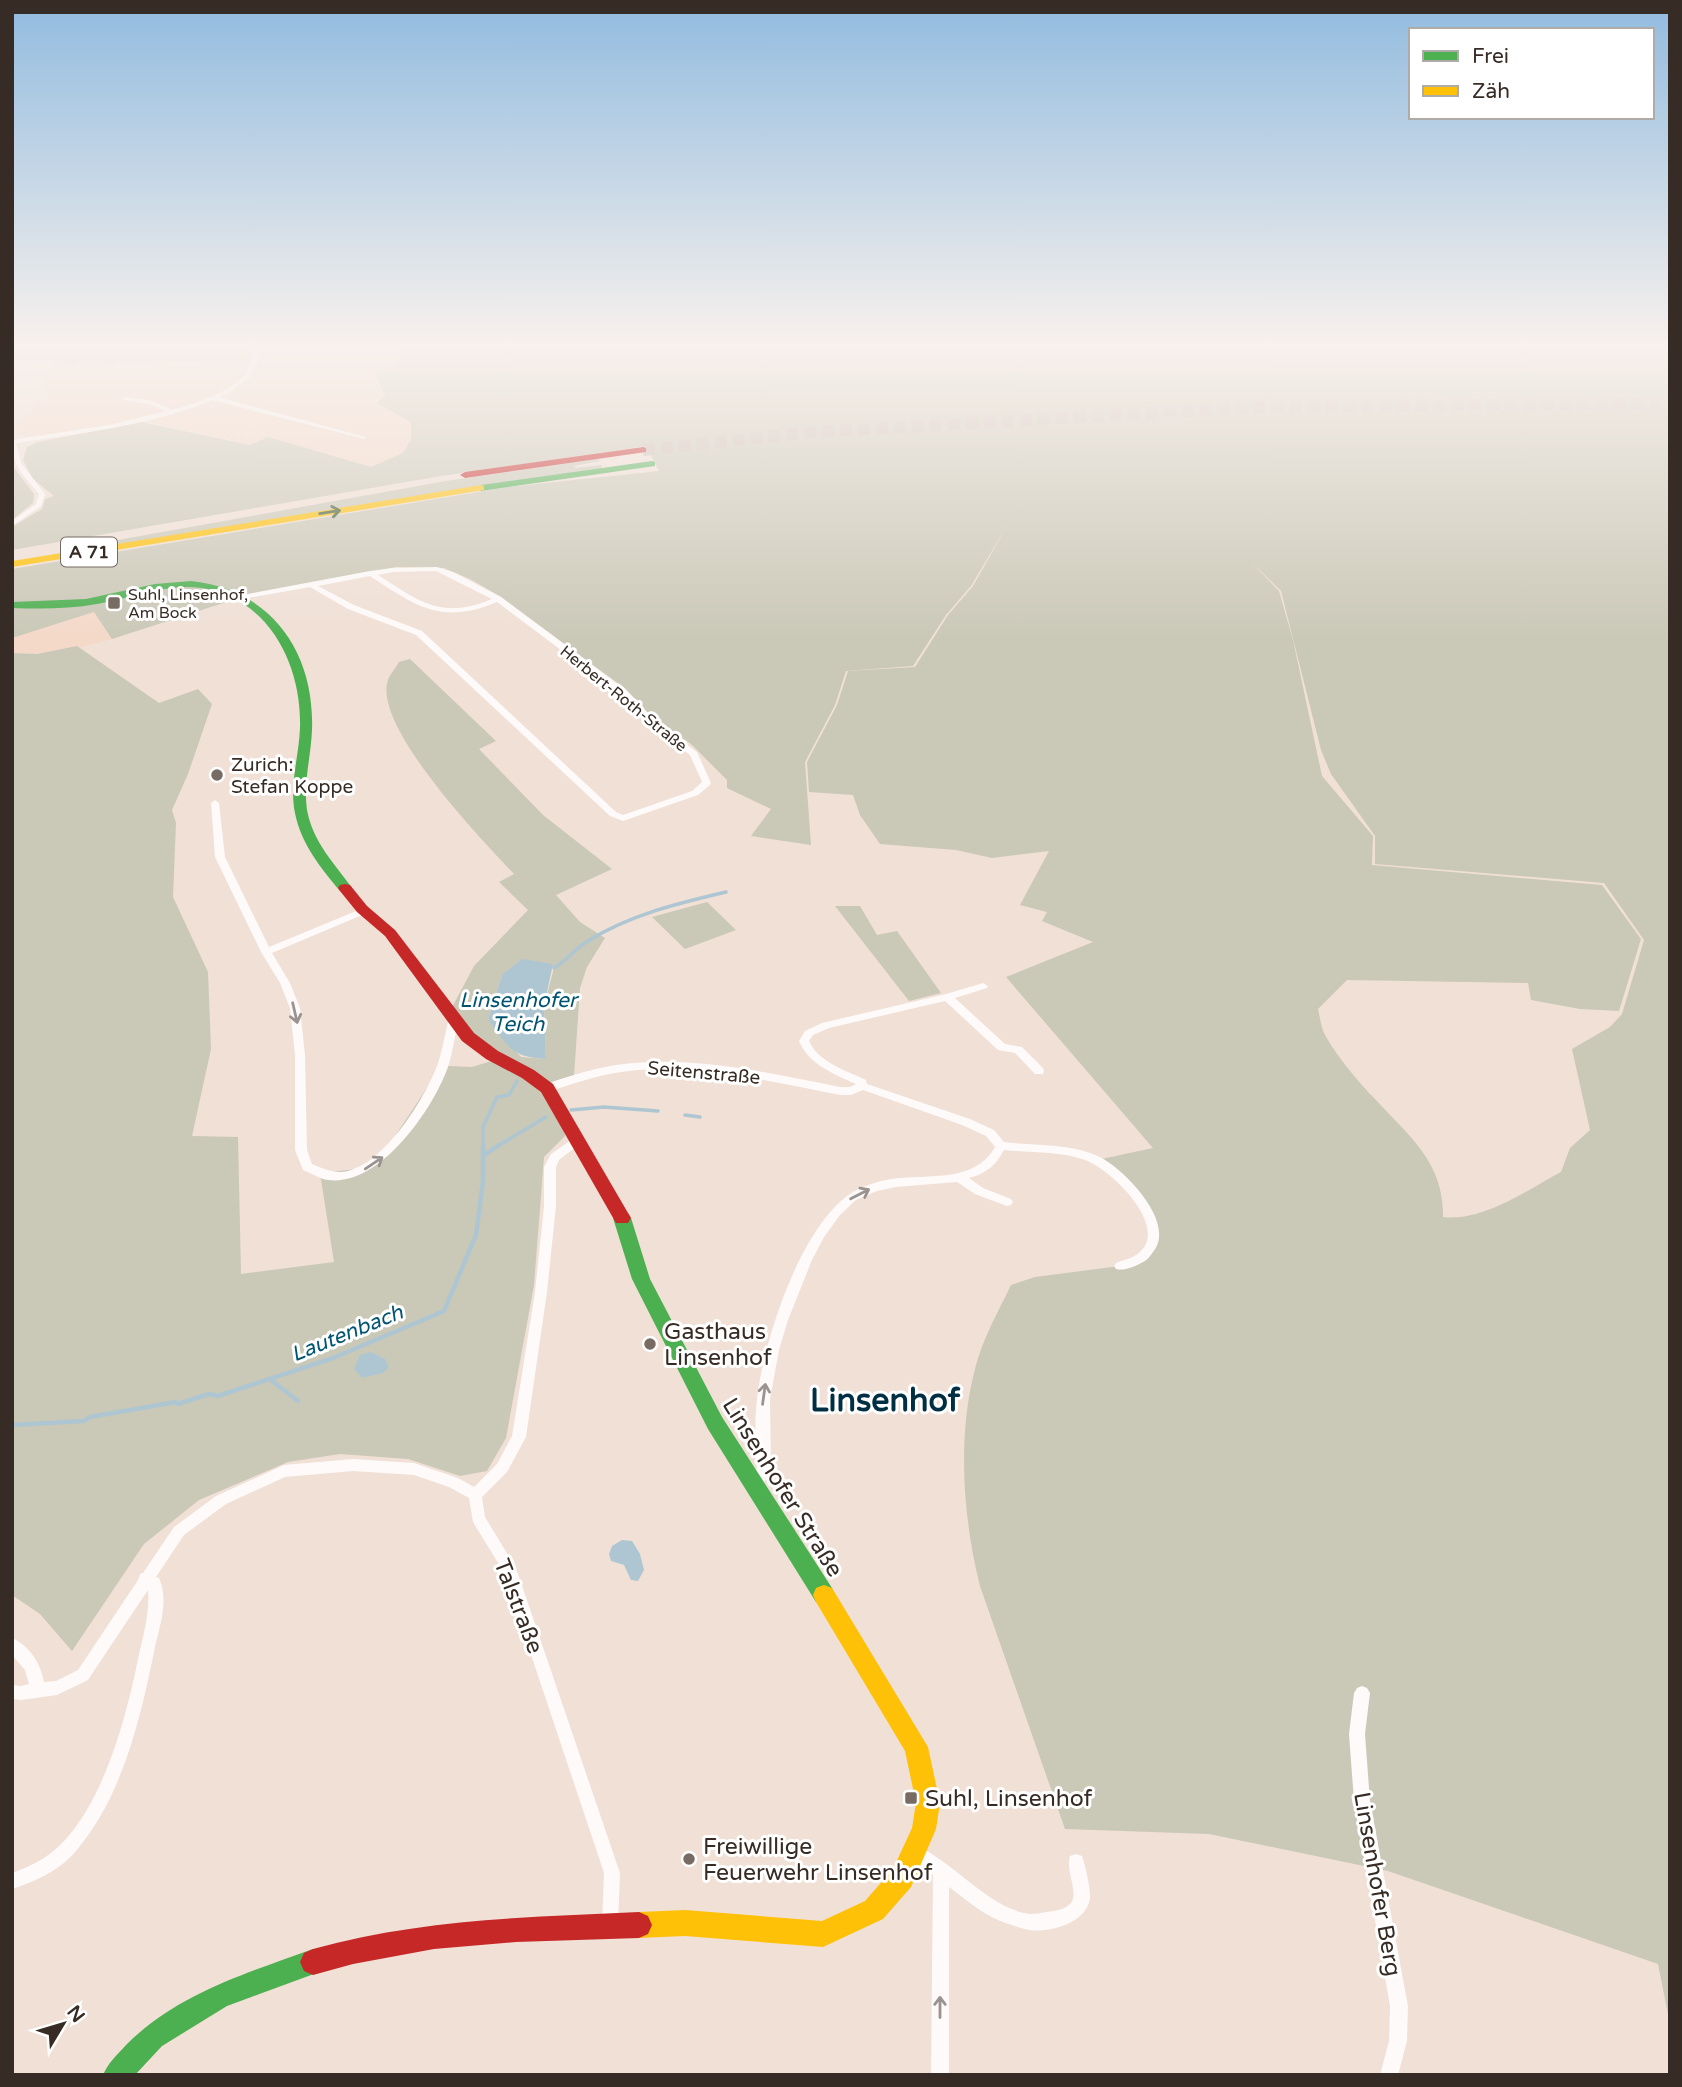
<svg xmlns="http://www.w3.org/2000/svg" width="1682" height="2087" viewBox="0 0 1682 2087" font-family="'Varela Round',sans-serif">
	<style>
		.built { fill: #f4d9c9 }
		.green { fill: #cac8b7; fill-rule: evenodd }
		.water { fill: #aec6d2 }
		.lines { fill: none; stroke-linecap: round; stroke-linejoin: round }
		.stream-far1 { stroke: #aec6d2; stroke-width: 3.5 }
		.stream { stroke: #aec6d2; stroke-width: 4.5 }
		.highway-tunnel { stroke: #cbbcb3; stroke-width: 12; stroke-dasharray: 12 6; stroke-linecap: butt }
		.street { fill: #fdfaf9; fill-rule: evenodd }
		.fast { fill: #4caf50; fill-rule: evenodd }
		.slow { fill: #ffc107; fill-rule: evenodd }
		.jam { fill: #c62828; fill-rule: evenodd }
		.oneway { stroke: #3e5a34 }
		.oneway2 { stroke: #9a938f }
		.poi-dot { fill: #786b63; stroke: #fff; stroke-width: 2.5 }
		.labels { text-anchor: middle; stroke-width: 6; stroke-linejoin: round; paint-order: stroke }
		.far-poi-label { font-size: 16px; fill: #372c25; stroke: #fff; text-anchor: start }
		.far-street-label { font-size: 16px; fill: #372c25; stroke: #fff }
		.shield { fill: #fff; stroke: #736b66; stroke-width: 2 }
		.shield-label { font-size: 18px; font-weight: bold; fill: #372c25 }
		.poi-label { font-size: 19px; fill: #372c25; stroke: #fff; text-anchor: start }
		.street-label { font-size: 19px; fill: #372c25; stroke: #fff }
		.water-label { font-size: 21px; font-style: italic; fill: #005472; stroke: #fff }
		.near-poi-label { font-size: 23px; fill: #372c25; stroke: #fff; text-anchor: start }
		.near-street-label { font-size: 23px; fill: #372c25; stroke: #fff }
		.near-district-label { font-size: 32px; font-weight: bold; fill: #002f43; stroke: #fff }
	</style>
	<rect width="100%" height="100%" fill="#f0e0d6"/>
	<!-- built -->
	<path class="built" d="M245,346H403L395,368L375,373L385,396L378,403L411,421V440L404,453L371,467L329,455L251,445L136,419L55,434L26,436L12,432L36,403L46,397L43,383L53,365L250,361L251,357Z
		M94,612L112,639L82,647L37,654L12,653V638Z"/>
	<!-- green -->
	<path class="green" d="M12,346H245L252,357L250,361L53,365L57,360L12,361Z
		M403,346H1670V2024L1658,1964L1388,1871L1209,1834L1065,1829L980,1586C963,1519 957,1437 975,1369C982,1340 998,1312 1011,1285L1035,1277L1120,1266L1153,1246L1141,1203L1097,1160L1153,1148L1006,977L1093,942L1042,921L1047,912L1020,905L1049,851L992,858L956,850L880,844L860,815L853,795L809,792L807,762L837,705L848,671L915,667L948,615L973,586L1008,524L971,586L946,615L913,666L846,671L835,705L805,762L811,845L751,836L771,809L727,788V780L691,744L652,717L627,690L501,597L470,579L444,568L396,567L242,597L112,639L94,612L12,638V569L508,487L659,471L646,446L441,476L12,550V527L42,509L45,499L54,496L33,479L23,460L27,447L38,442L141,422L250,445L268,437L371,467L403,453L411,440V422L377,403L385,396L375,372L395,367ZM1251,562L1281,591L1321,750L1331,774L1375,836V864L1604,883L1644,940L1622,1014L1610,1027L1572,1049L1590,1130L1570,1148L1561,1172C1527,1190 1483,1222 1443,1217C1444,1162 1409,1136 1375,1099C1359,1083 1336,1055 1325,1035C1321,1028 1320,1017 1318,1009L1347,980L1528,983L1531,1000L1580,1009L1619,1011L1641,939L1602,885L1372,865L1373,836L1322,776L1293,640L1279,591Z
		M598,459L600,461L574,466L576,468L601,465L602,468L63,554L62,550L446,481Z
		M12,465L34,494L33,503L12,520Z
		M77,646L159,703L198,689L212,704L188,774L172,810L176,823L173,897L208,972L211,1049L192,1136L238,1137L241,1274L334,1262L320,1173L357,1169L387,1148L435,1076L448,1066L472,1067L498,1059L449,1013L474,966L528,910L499,882L514,874C483,841 372,726 388,680C390,674 396,668 399,662L410,659L496,741L479,749L543,815L612,869L556,895L580,922L605,938L587,967L580,988L574,1076L547,1088L563,1118L565,1136L544,1157L534,1285L506,1438L487,1471L460,1476L408,1459L340,1454L288,1462L199,1500L144,1544L72,1651L40,1614L12,1595V653L37,654ZM554,968L544,1006L546,1059L521,1057L488,1019L502,975Z
		M707,902L736,930L685,949L652,917Z
		M835,906H860L877,935L897,931L941,993L909,1001Z"/>
	<!-- water -->
	<path class="water" d="M522,959L553,964L544,1006L546,1059C510,1057 508,1046 488,1019L502,975Z
		M371,1352L385,1359L389,1367L383,1373L362,1378L354,1369L360,1355Z
		M622,1540L632,1541L640,1554L644,1570L638,1581L631,1580L624,1565L611,1561L609,1554L612,1546Z"/>
	<g class="lines">
		<!-- stream-far1 -->
		<path class="stream-far1" d="M554,968C567,961 575,948 588,941C629,915 679,903 726,892
			M571,1110L604,1107L658,1111
			M685,1115L700,1117
			M483,1147V1127L497,1097L509,1095L517,1081
			M496,1147L546,1117"/>
		<!-- stream -->
		<path class="stream" d="M483,1156L499,1145
			M271,1380L298,1401
			M12,1425L84,1421L90,1417L176,1402L178,1404L209,1394L218,1396L333,1358L444,1311L476,1235L483,1181V1145"/>
		<!-- highway-tunnel -->
		<path class="highway-tunnel" d="M643,450L813,432L1255,407L1670,403"/>
		<!-- street -->
		<path class="street" d="M247,346H253L259,355L251,376L228,393L218,397L365,437V439L212,400C150,426 81,433 16,443L21,463L45,494L41,506L12,526V521L36,504L39,494C23,474 12,467 12,440L109,425L166,411L149,404L123,400V398L125,397L152,401L172,410C197,403 226,394 244,376C249,371 251,362 253,355Z
			M437,567L455,573L501,597L627,691L654,720L697,752L711,783L710,785L698,795L626,820L623,821L610,816L416,635L348,609L310,587L242,599L238,597L242,595L370,571L393,568ZM436,571L492,599C442,620 420,602 378,575L393,572ZM370,576C417,607 442,625 497,602L621,695L648,724L690,755L702,782L692,791L623,815L616,812L422,631L354,605L318,586Z
			M215,800L219,803L225,857L269,947L361,909H367L369,911L367,913L272,953L290,983L300,1008L305,1055L307,1150L312,1164C324,1169 335,1174 348,1171C385,1161 421,1104 435,1071C442,1055 444,1036 449,1019L454,1016L459,1019C455,1035 453,1051 448,1067C433,1109 380,1187 328,1180C320,1179 311,1173 303,1170L295,1150V1055L290,1008L280,983L261,952L215,857L211,803Z
			M983,983L988,986L987,988L955,998L1005,1044L1022,1047L1043,1068L1044,1071L1043,1074H1035L1015,1053L998,1050L945,1001L829,1028L813,1035L809,1041C818,1062 847,1071 866,1080L867,1084L970,1119L994,1130L1004,1142C1036,1146 1071,1143 1100,1157C1125,1170 1177,1223 1153,1252C1150,1257 1146,1261 1141,1263C1134,1267 1124,1271 1116,1269L1114,1266L1116,1263C1122,1260 1131,1259 1136,1255C1174,1230 1111,1169 1085,1160C1060,1151 1031,1153 1004,1150C996,1165 986,1174 969,1178L983,1188L1011,1199L1013,1202L1011,1205L1007,1206L975,1194L957,1182L896,1187L877,1191L856,1200L840,1215L824,1237L812,1260L788,1320L779,1350L770,1399L771,1468L765,1481L753,1488L748,1486L746,1482C749,1476 755,1474 757,1468C756,1445 754,1422 757,1399C763,1341 805,1209 863,1187C875,1182 887,1179 899,1178C933,1175 976,1181 995,1147L986,1136L962,1125L863,1090L851,1095H840C769,1081 687,1061 615,1073C591,1077 570,1085 547,1092L542,1088L543,1085C567,1077 590,1069 616,1065C690,1054 768,1073 840,1087H850L856,1084C834,1074 809,1065 799,1041L805,1031L822,1023L946,994Z
			M577,1136L581,1137L583,1140L581,1143L559,1160L556,1167V1206L547,1292L526,1437L507,1472L482,1497L485,1517L516,1568L620,1873L618,1925L616,1931L610,1933L604,1931L602,1925L604,1873L503,1571L473,1522L469,1498L449,1487L414,1475L353,1471L285,1477L226,1504L184,1535L156,1577L159,1578C169,1600 160,1625 155,1647C141,1716 123,1796 76,1851C59,1871 36,1881 12,1889V1873C26,1868 39,1862 51,1853C101,1814 126,1719 138,1659C143,1636 150,1613 148,1590L88,1680L57,1695L21,1700L12,1699V1685L21,1686L29,1684L25,1670L12,1655V1638C30,1646 41,1664 44,1682L56,1681L78,1670L138,1580L140,1574L143,1573L174,1527L216,1496L284,1465L353,1459L414,1463L458,1478L474,1487L497,1464L512,1436L535,1292L544,1206V1167L551,1154Z
			M1362,1686L1367,1688L1370,1693L1365,1734L1370,1801L1408,2006L1407,2041L1398,2075H1380L1389,2041L1390,2006L1354,1801L1349,1734L1354,1693L1357,1688Z
			M915,1845C952,1860 989,1909 1030,1914C1035,1914 1041,1913 1046,1912C1054,1911 1065,1910 1071,1903C1079,1893 1065,1869 1070,1856L1076,1854L1082,1856C1085,1865 1091,1889 1090,1898C1087,1923 1050,1933 1029,1930C1019,1928 1008,1924 998,1920C981,1913 964,1898 949,1887V2075H931L933,1875L909,1859L907,1853L909,1847Z"/>
		<!-- fast -->
		<path class="fast" d="M652,461L655,462V466L481,491L476,488L481,485Z
			M191,581C271,589 315,652 312,730C311,757 303,783 307,810C313,842 334,863 352,888L350,891H340C321,868 301,844 295,813C289,785 299,757 300,728C302,666 270,599 202,588C167,583 132,598 97,604C69,609 41,609 12,608V602L86,599L155,584Z
			M622,1211L628,1213L631,1218L650,1279L722,1417L832,1588L835,1595L832,1602L824,1605L816,1602L708,1429L632,1279L613,1218L616,1213Z
			M313,1949L322,1953L326,1962L322,1971L227,2006L162,2046L135,2075H103C108,2063 117,2055 126,2045C177,1994 247,1973 313,1949Z"/>
		<!-- slow -->
		<path class="slow" d="M481,485L484,486V490L12,567V561Z
			M824,1585L832,1588L928,1747L940,1803L936,1829L911,1887L883,1919L823,1947L685,1936L639,1938L630,1934L626,1925L630,1916L639,1912L685,1910L822,1921L865,1901L893,1869L912,1828L916,1803L905,1751L816,1602L813,1595L816,1588Z"/>
		<!-- jam -->
		<path class="jam" d="M643,447L646,448V452L465,478L460,475L465,472Z
			M345,884L350,885L367,906L395,930L474,1033L498,1051L534,1070L553,1084L628,1213L631,1218L628,1223H616L541,1092L522,1078L486,1059L462,1041L385,936L357,912L340,891L338,888L340,885Z
			M639,1912L648,1916L652,1925L648,1934L639,1938L516,1942L434,1949L353,1964L313,1975L304,1971L300,1962L304,1953L313,1949C420,1919 529,1917 639,1912Z"/>
	</g>
	<!-- one-way arrows -->
	<defs><path id="oneway-shaft" d="M-6 0H5M1.5-3L5.5 0L1.5 3" fill="none" stroke-width="1.6" stroke-linecap="round" stroke-linejoin="round" transform="scale(1.75)"/></defs>
	<use class="oneway" href="#oneway-shaft" transform="translate(330 512) rotate(-9)"/>
	<g class="oneway2">
		<use href="#oneway-shaft" transform="translate(295 1013) rotate(77)"/>
		<use href="#oneway-shaft" transform="translate(374 1163) rotate(-34)"/>
		<use href="#oneway-shaft" transform="translate(860 1194) rotate(-27)"/>
		<use href="#oneway-shaft" transform="translate(764 1394) rotate(-82)"/>
		<use href="#oneway-shaft" transform="translate(940 2007) rotate(-90)"/>
	</g>
	<!-- sky -->
	<linearGradient id="sky" x2="0" y2="1"><stop stop-color="#91bbdf"/><stop offset="0.54" stop-color="#f8f1ed"/><stop offset="1" stop-color="#f8f1ed" stop-opacity="0"/></linearGradient>
	<rect width="1682" height="639" fill="url(#sky)"/>
	<!-- markers -->
	<g class="poi-dot">
		<rect x="107" y="596" width="14" height="14" rx="3.5"/>
		<circle cx="217" cy="775" r="7"/>
		<circle cx="650" cy="1344" r="7"/>
		<rect x="904" y="1791" width="14" height="14" rx="3.5"/>
		<circle cx="689" cy="1859" r="7"/>
	</g>
	<g class="labels">
		<!-- far-poi labels -->
		<g class="far-poi-label">
			<text x="128" y="600">Suhl, Linsenhof,<tspan x="128" dy="18">Am Bock</tspan></text>
		</g>
		<!-- far-street labels -->
		<g class="far-street-label">
			<text transform="translate(624 698) rotate(39)" y="6">Herbert-Roth-Straße</text>
		</g>
		<!-- shield labels -->
		<rect class="shield" x="61" y="537.5" width="56" height="29" rx="5"/>
		<g class="shield-label">
			<text x="89" y="558">A 71</text>
		</g>
		<!-- poi labels -->
		<g class="poi-label">
			<text x="231" y="771">Zurich:<tspan x="231" dy="22">Stefan Koppe</tspan></text>
		</g>
		<!-- street labels -->
		<g class="street-label">
			<text transform="translate(704 1072) rotate(5)" y="7">Seitenstraße</text>
		</g>
		<!-- water labels -->
		<g class="water-label">
			<text x="518" y="1007">Linsenhofer<tspan x="518" dy="24">Teich</tspan></text>
			<text transform="translate(347 1333) rotate(-22)" y="7">Lautenbach</text>
		</g>
		<!-- near-poi labels -->
		<g class="near-poi-label">
			<text x="664" y="1339">Gasthaus<tspan x="664" dy="26">Linsenhof</tspan></text>
			<text x="925" y="1806">Suhl, Linsenhof</text>
			<text x="703" y="1854">Freiwillige<tspan x="703" dy="26">Feuerwehr Linsenhof</tspan></text>
		</g>
		<!-- near-street labels -->
		<g class="near-street-label">
			<text transform="translate(783 1487) rotate(58)" y="8">Linsenhofer Straße</text>
			<text transform="translate(519 1606) rotate(69)" y="8">Talstraße</text>
			<text transform="translate(1378 1884) rotate(80)" y="8">Linsenhofer Berg</text>
		</g>
		<!-- near-district labels -->
		<g class="near-district-label">
			<text x="885" y="1411">Linsenhof</text>
		</g>
	</g>
	<!-- border -->
	<rect width="1682" height="2087" fill="none" stroke="#372c25" stroke-width="28"/>
	<!-- legend -->
	<rect x="1409" y="28" width="245" height="91" fill="#ffffff" stroke="#afaba8" stroke-width="2"/>
	<rect x="1423" y="51" width="35" height="10" fill="#4caf50" stroke="#afaba8" stroke-width="2"/>
	<text x="1472" y="63" font-size="21" fill="#372c25">Frei</text>
	<rect x="1423" y="86" width="35" height="10" fill="#ffc107" stroke="#afaba8" stroke-width="2"/>
	<text x="1472" y="98" font-size="21" fill="#372c25">Zäh</text>
	<!-- north arrow -->
	<g transform="translate(63 2024) rotate(52)" stroke="#ffffff" stroke-width="5" paint-order="stroke">
	<path d="M0-5L12 26L0 18L-12 26Z" fill="#372c25"/>
	<text y="-10" font-size="19" font-weight="bold" text-anchor="middle" fill="#372c25">N</text>
	</g>
</svg>
